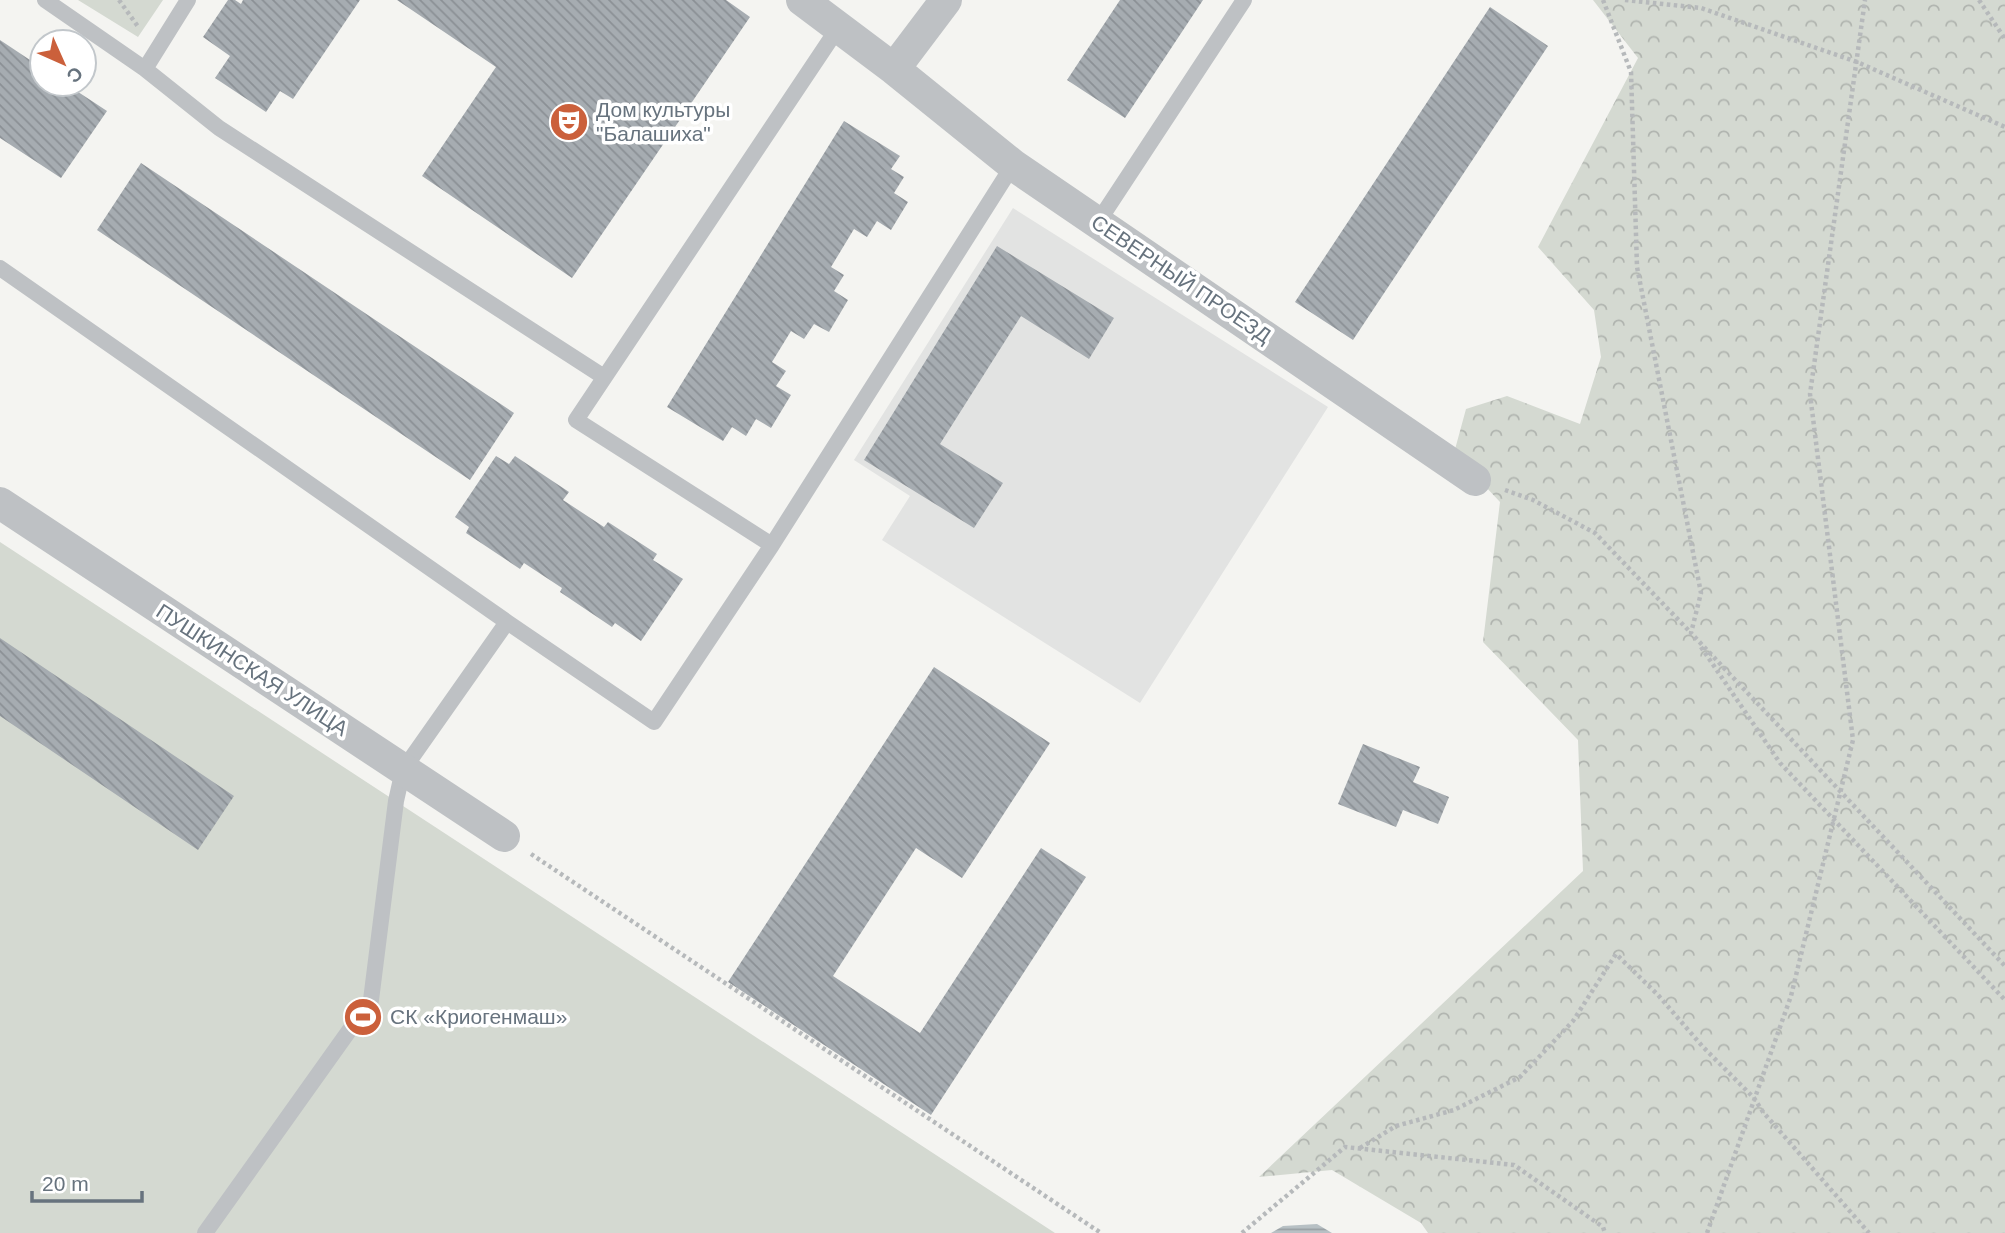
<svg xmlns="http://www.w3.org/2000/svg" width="2005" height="1233" viewBox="0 0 2005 1233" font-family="Arial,sans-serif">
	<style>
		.built { fill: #e2e3e2 }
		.green { fill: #d4d9d1 }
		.forest { fill: url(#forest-crowns) }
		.water { fill: url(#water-rules) }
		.building { fill: url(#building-back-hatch) }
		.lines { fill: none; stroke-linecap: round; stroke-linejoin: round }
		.path { stroke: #b6b9bb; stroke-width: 4.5; stroke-dasharray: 3.5 3.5; stroke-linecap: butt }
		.service { stroke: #bec1c4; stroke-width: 16 }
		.minor { stroke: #bec1c4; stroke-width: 32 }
		.labels { text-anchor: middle; stroke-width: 7; stroke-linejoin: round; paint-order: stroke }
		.poi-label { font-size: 21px; fill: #67737e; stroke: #fff; text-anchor: start }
		.street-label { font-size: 21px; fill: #67737e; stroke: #fff }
	</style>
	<defs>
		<pattern id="forest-crowns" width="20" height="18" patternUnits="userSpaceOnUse" patternTransform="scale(1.75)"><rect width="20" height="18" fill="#d4d9d1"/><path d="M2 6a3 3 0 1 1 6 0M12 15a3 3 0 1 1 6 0" fill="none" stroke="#b0b4af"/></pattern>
		<pattern id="water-rules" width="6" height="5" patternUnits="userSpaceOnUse" patternTransform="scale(1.75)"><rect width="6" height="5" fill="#b7c0c4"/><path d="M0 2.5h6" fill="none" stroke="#99a0a4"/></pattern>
		<pattern id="building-back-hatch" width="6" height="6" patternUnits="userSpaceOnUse" patternTransform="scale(1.75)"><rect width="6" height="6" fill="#a6acb1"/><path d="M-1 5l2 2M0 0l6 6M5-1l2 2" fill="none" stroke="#8b9095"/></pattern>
	</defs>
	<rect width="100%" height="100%" fill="#f4f4f1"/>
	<!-- built -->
	<path class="built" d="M1013,208L1328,407L1140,703L882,540L910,496L854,460Z"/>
	<!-- green -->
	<path class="green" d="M78,0H163L138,37Z
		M0,542L1055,1233H0Z"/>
	<!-- forest -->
	<path class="forest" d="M1593,0H2005V1233H1428L1421,1223L1332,1170L1259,1177L1583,871L1578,740L1483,642L1500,502L1454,453L1466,409L1507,396L1580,424L1601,357L1594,310L1538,247L1638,58Z"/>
	<!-- water -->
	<path class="water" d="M1317,1224L1332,1233H1271L1283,1226Z"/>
	<!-- building -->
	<path class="building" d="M228,0H235L241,4L243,0H360L293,99L280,91L266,112L215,78L230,56L203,37Z
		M397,0H726L750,17L572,278L422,176L496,67Z
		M1120,0H1203L1125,118L1067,80Z
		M1490,7L1548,46L1353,340L1295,302Z
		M0,40L42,68V84H66L107,111L61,178L0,138Z
		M844,121L900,156L891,169L904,177L894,193L908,202L891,230L877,221L867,237L854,229L831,267L844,275L834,291L848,300L829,332L814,324L804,339L791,331L772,362L786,371L776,386L791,395L771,428L756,419L746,436L732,427L723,441L667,407Z
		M141,163L514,413L470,480L97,230Z
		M997,246L1114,318L1089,359L1021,316L940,444L1003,483L974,528L864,460Z
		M496,456L509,464L515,456L569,492L563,500L604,527L608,522L657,554L653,560L683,579L641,641L615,623L612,627L560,592L562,588L524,563L520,569L466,533L469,527L455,517Z
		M0,638L234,796L198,850L0,716Z
		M934,667L1050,743L962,878L916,848L833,976L920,1033L1041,848L1086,877L931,1115L728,982Z
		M1363,744L1420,767L1413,782L1449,797L1438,824L1403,810L1396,827L1338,804Z"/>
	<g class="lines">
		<!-- path -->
		<path class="path" d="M119,0L139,28
			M1603,0L1631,72L1637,267L1701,593L1691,633L2005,966
			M1625,0L1701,8L1857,62L2005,127
			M1979,0L2005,39
			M1505,490L1533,500L1595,533L1692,634
			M1701,647L1780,763L2005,1000
			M531,854L1101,1233
			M1360,1148L1396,1126L1454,1110L1520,1077L1573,1021L1616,954L1658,995L1703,1047L1754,1098L1763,1112L1869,1233
			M1242,1233L1345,1147L1514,1165L1603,1227L1605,1233
			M1707,1233L1791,996L1853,740L1810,394L1865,0"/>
		<!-- service -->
		<path class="service" d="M45,0L145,69L219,128L604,377
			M838,28L576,420L772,545L1013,165
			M145,69L188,0
			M1098,222L1244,0
			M0,268L507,622L403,770L396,801L371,1000L205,1233
			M507,622L654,722L772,545"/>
		<!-- minor -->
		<path class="minor" d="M802,0L894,69L1013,165L1475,480
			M894,69L946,0
			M0,503L504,836"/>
	</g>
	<!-- icons -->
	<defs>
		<g id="theatre-disc" transform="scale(2.0125)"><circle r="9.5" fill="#cb603b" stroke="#fff"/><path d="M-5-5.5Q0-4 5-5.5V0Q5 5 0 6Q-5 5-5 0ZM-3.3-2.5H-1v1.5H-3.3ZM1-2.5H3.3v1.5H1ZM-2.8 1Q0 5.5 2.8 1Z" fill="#fff"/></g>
		<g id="stadium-disc" transform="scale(2.0125)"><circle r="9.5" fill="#cb603b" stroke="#fff"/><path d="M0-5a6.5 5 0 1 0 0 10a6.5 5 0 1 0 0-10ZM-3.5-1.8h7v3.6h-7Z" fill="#fff"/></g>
	</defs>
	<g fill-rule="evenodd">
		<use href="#theatre-disc" x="569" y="122"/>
		<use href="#stadium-disc" x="363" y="1017"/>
	</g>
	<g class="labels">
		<!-- poi labels -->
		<g class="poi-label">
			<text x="596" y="117">Дом культуры<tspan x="596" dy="24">"Балашиха"</tspan></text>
			<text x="390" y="1024">СК «Криогенмаш»</text>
		</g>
		<!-- street labels -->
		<g class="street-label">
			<text transform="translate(1181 279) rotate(34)" y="7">СЕВЕРНЫЙ ПРОЕЗД</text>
			<text transform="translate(252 670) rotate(33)" y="7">ПУШКИНСКАЯ УЛИЦА</text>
		</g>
	</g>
	<!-- north arrow -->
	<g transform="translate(63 63) rotate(135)"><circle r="33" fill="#ffffff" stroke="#c2c7cb" stroke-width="2"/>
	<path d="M0-5L12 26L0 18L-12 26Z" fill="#cb603b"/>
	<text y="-10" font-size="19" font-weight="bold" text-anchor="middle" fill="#67737e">С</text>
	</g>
	<!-- scale -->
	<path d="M32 1191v10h110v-10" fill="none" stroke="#67737e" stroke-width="3.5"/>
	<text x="42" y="1191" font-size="21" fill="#67737e" stroke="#ffffff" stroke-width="5" paint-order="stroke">20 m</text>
</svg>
